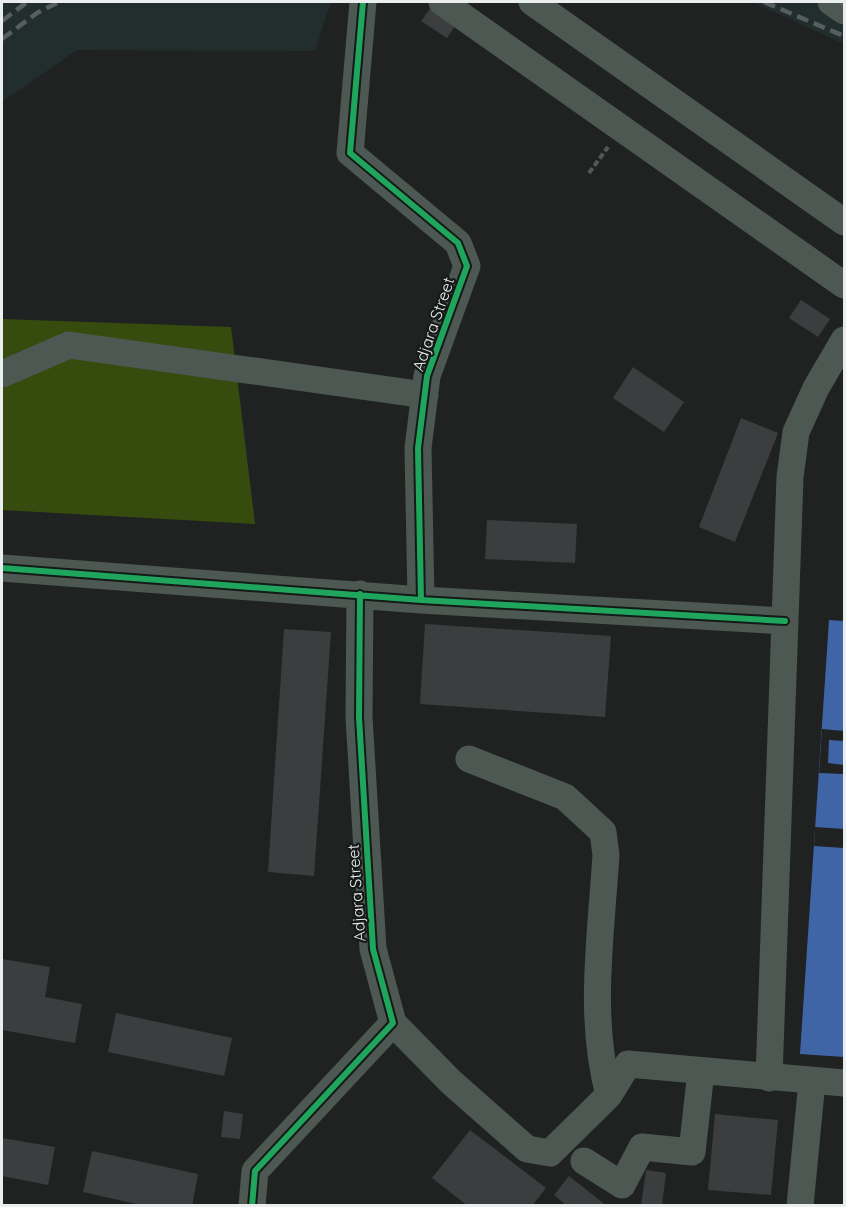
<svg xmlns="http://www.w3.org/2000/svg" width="846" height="1207" viewBox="0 0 846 1207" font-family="Quicksand,sans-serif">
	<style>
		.built { fill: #222d2d }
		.green { fill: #364c0f }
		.water { fill: #3f65a7 }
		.pier { fill: #202222 }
		.building { fill: #3c3d3e }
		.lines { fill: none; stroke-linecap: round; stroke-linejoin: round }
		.path { stroke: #515855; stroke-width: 4; stroke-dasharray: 6 3; stroke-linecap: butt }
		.minor { stroke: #4d5852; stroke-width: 27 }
		.rail { stroke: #585e5c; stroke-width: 4.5; stroke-dasharray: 12 6; stroke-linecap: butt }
		.cycleway-casing { stroke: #151a19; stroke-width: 10 }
		.cycleway { stroke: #20a55d; stroke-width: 6 }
		.labels { text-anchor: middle; stroke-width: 4.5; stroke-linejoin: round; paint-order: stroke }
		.street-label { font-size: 16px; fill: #ebeeee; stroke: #151a19 }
	</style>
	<rect width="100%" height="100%" fill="#202222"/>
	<!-- built -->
	<path class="built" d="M2,2H331L315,51L77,50L2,102Z
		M753,2H844V44Z"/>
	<!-- green -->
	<path class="green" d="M2,319L231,327L255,524L2,510Z"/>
	<!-- water -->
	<path class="water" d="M829,620L844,621V1057L800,1054Z"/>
	<!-- pier -->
	<path class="pier" d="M822,729L844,731V741L829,740L828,763L844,765V774L819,773Z
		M815,827L844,829V848L814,846Z"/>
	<!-- building -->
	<path class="building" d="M434,3L459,20L447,38L421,21Z
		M801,300L830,319L818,337L789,318Z
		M633,367L684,402L664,432L613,398Z
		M741,418L778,433L735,542L699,527Z
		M487,520L577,524L575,563L485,559Z
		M425,624L611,636L605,717L420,704Z
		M284,629L331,632L314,876L268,872Z
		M2,959L50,967L45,997L82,1004L75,1043L2,1030Z
		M116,1013L232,1038L224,1076L108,1052Z
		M224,1111L243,1114L240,1139L221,1137Z
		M715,1114L778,1120L771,1195L708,1190Z
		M470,1130L546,1188L532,1206H468L432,1178Z
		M2,1138L55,1147L48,1185L2,1176Z
		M92,1151L198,1174L192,1206H145L83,1192Z
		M646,1170L666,1173L662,1206H641Z
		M569,1176L607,1206H567L554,1195Z"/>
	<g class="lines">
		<!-- path -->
		<path class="path" d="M589,173L608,147"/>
		<!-- minor -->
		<path class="minor" d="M363,2L350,153L458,243L467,266L427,376L418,448L421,600
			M442,2L844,285
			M532,2L844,222
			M831,2L844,11
			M2,374L69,345L425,395
			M2,568L421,600L785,621
			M360,594L359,717L373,949L393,1023L451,1082L527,1149L550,1153L609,1095L628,1064L844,1083
			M469,759L565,797L603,832L606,855C601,935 588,1017 609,1095
			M769,1078L790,477L796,432L816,388L844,340
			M584,1161L622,1185L642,1147L692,1152L701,1071
			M252,1206L255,1171L393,1023
			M800,1206L812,1081"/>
		<!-- rail -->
		<path class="rail" d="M764,2L844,36
			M840,2L844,4
			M2,21L27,2
			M2,39L37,13L59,2"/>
		<!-- cycleway casing -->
		<g class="cycleway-casing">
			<path id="cycleway" d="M363,2L350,153L458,243L467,266L427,376L418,448L421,600
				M2,568L421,600L785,621
				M252,1206L255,1171L393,1023L373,949L359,717L360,594"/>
		</g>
		<!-- cycleway -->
		<use href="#cycleway" class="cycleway"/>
	</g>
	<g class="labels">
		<!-- street labels -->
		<g class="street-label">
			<text transform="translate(433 324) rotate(-71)" y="6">Adjara Street</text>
			<text transform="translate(356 893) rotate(-94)" y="6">Adjara Street</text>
		</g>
	</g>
	<!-- border -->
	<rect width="846" height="1207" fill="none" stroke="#ebeeee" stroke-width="6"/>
</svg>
